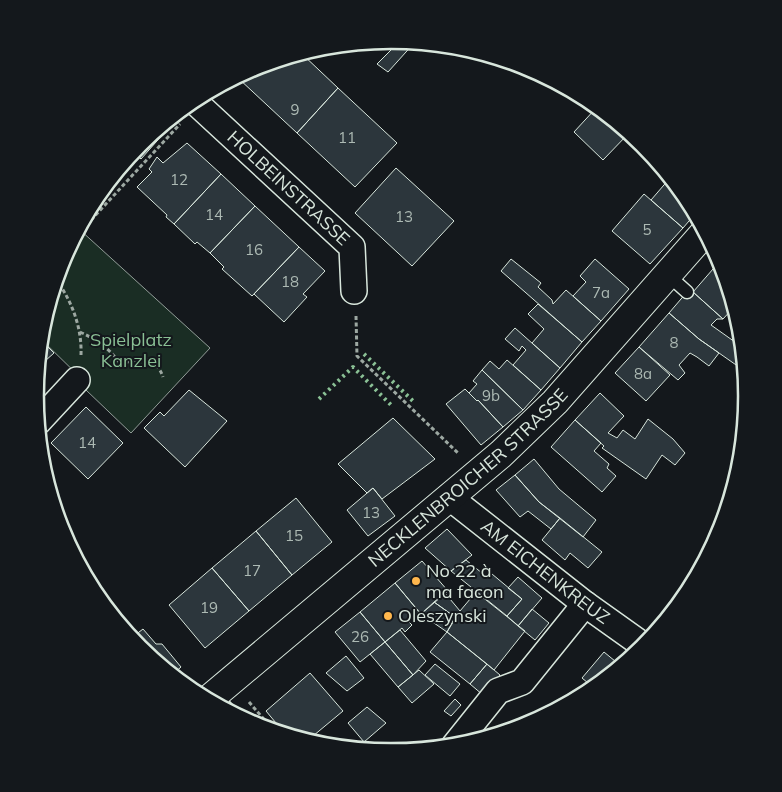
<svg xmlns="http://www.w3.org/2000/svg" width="782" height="792" viewBox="0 0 782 792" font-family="Mulish,sans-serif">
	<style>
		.green { fill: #1a2d24; stroke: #939e99 }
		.building { fill: #2c363c; stroke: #d8e6dc }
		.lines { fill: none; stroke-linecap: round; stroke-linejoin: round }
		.service-casing { stroke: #d8e6dc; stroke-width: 15 }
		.minor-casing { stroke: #d8e6dc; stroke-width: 28 }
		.secondary-casing { stroke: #d8e6dc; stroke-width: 30 }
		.path { stroke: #9da8a2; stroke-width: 3; stroke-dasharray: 4 2.5; stroke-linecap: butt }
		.service { stroke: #14181c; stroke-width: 12 }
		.minor { stroke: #14181c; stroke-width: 25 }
		.secondary { stroke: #14181c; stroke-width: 28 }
		.hedge { stroke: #8ac095; stroke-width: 4; stroke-dasharray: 2.5 4; stroke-linecap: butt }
		.poi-dot { fill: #ffb74d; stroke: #14181c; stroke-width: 2 }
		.labels { text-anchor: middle; stroke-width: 4; stroke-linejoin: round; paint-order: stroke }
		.number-label { font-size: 15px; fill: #adbab4 }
		.street-label { font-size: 18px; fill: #d8e6dc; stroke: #14181c }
		.park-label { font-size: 18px; fill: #8ac095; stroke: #14181c }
		.poi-label { font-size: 18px; fill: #d8e6dc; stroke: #14181c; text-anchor: start }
		.rim { fill: none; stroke: #d8e6dc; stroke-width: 2.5 }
	</style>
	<rect width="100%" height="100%" fill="#14181c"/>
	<!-- green -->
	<path class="green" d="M79,229L210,348L131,433L86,390L89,386L41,339L42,326L62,260Z"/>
	<!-- building -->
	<path class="building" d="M391,40L415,42L388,72L377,64L396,45L390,41Z
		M301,53L338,88L297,133L238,78L242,74L255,67Z
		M338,88L397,143L355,187L297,133Z
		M597,107L629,133L603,160L574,132Z
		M168,121L172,124L141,159L133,152L139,144Z
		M187,143L221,174L174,224L166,217L167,215L137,187L152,172L149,169L157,157L163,163Z
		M396,168L454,221L412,266L355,213Z
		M221,174L255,206L210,253L197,242L195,244L174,224Z
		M670,178L687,198L695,214L683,228L651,200Z
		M644,194L683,228L650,264L612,231Z
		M255,206L299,247L252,296L222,269L224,267L210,253Z
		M299,247L325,271L303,294L307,297L284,322L254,294Z
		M511,259L541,283L538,287L552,300L553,304L566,290L601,321L582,342L501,271Z
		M595,259L629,289L601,321L573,296L586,282L580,276Z
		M720,261L734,307L723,319L693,292Z
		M687,292H693L723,319H717L711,325L742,347L743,360L739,367L699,339L669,313Z
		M538,304L582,342L560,368L532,343L544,329L528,314Z
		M669,313L699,339L719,353L709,366L697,357L690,353L679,365L685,373L678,380L639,347Z
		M515,328L560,368L541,390L513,365L526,350L522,346L519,351L505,339Z
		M41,340L54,353L45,361L39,355Z
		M639,347L670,375L646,401L615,373Z
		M507,360L541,390L523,410L482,370L490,361L499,369Z
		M482,370L523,410L503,427L478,400L477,401L469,393L477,384L473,381Z
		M465,389L477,401L478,400L503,427L481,445L446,404Z
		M189,390L227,421L185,467L144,428L160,412L164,416Z
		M600,393L624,416L608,433L617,438L623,430L635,439L648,419L673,439L685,453L675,465L662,455L646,479L602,448L604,446L575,420Z
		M86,407L123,443L88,479L51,443Z
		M393,418L435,459L382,499L373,488L367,493L338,464Z
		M575,420L601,443L594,451L609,464L607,468L616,476L602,492L551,447Z
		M534,459L559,489L596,520L583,537L539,502L515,475Z
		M515,475L539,502L560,518L551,529L528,511L520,517L496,490Z
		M373,488L395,516L368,536L347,510Z
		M296,498L332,542L292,575L256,531Z
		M560,518L602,552L588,568L570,553L565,560L542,540Z
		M447,529L472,555L451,571L425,548Z
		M256,531L292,575L249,611L212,568Z
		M466,560L488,578L492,574L522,599L507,616L451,571Z
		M422,561L448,591L421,614L395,583Z
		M212,568L249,611L205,648L169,605Z
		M518,577L542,598L518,626L507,616L522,599L508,588Z
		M395,583L419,612L408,621L412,625L405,632L402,628L385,642L360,612Z
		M476,592L525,631L494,670L447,632L460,611Z
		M445,593L460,611L455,617L434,602Z
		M434,602L455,617L447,632L421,614Z
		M532,609L549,623L535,640L518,626Z
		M360,612L385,642L360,662L335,632Z
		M143,629L156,644H162L181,667L172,675L139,648L129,636H134Z
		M400,630L426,661L413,675L385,642Z
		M447,632L487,664L470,684L430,652Z
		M385,642L413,675L398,687L370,654Z
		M604,652L621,666L594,688L582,678Z
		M346,656L364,678L347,691L326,673Z
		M435,664L460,684L450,696L425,675Z
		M487,664L500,675L483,695L470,684Z
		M419,670L434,684L412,703L398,687Z
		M310,673L343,711L307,741L286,735L266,711Z
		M455,699L461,705L451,716L444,711Z
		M367,707L386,723L364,742L348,723Z"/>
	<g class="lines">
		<!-- service casing -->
		<g class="service-casing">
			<path id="service" d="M668,275L687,292
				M214,694L229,711"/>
		</g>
		<!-- minor casing -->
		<g class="minor-casing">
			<g id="minor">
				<path id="s1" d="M193,100L352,247L354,291"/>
				<path d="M38,422L77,380"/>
				<path id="s2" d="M449,497L585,604L644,646"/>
				<path d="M454,746L498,691L522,682L585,604"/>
			</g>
		</g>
		<!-- secondary casing -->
		<g class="secondary-casing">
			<g id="secondary">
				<path id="s3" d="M208,700L501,454L555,402L705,232"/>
			</g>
		</g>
		<!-- path -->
		<path class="path" d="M356,316L357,356L459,454
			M80,332C98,340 110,349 121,365C138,356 156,356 163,377
			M81,355C82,329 73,304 58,282L67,269L78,234L180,124
			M249,702L274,731"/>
		<!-- service -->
		<use href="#service" class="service"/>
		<!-- minor -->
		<use href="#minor" class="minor"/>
		<!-- secondary -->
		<use href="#secondary" class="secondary"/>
		<!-- hedge -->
		<path class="hedge" d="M364,354L415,403
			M319,399L353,367L391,405"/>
	</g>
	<!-- markers -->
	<g class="poi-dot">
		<circle cx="416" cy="581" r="5"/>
		<circle cx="388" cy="616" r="5"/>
	</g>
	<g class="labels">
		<!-- number labels -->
		<g class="number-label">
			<text x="295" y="115">9</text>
			<text x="347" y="143">11</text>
			<text x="179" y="185">12</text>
			<text x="214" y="220">14</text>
			<text x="404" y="222">13</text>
			<text x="647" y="235">5</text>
			<text x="254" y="255">16</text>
			<text x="290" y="287">18</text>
			<text x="601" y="298">7a</text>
			<text x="674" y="348">8</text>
			<text x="643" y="379">8a</text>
			<text x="491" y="401">9b</text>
			<text x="87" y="448">14</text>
			<text x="371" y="518">13</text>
			<text x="294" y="541">15</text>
			<text x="252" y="576">17</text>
			<text x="209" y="613">19</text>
			<text x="360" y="642">26</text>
		</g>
		<!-- street labels -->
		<g class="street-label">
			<text dy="6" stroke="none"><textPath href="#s1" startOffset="130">HOLBEINSTRASSE</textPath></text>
			<text dy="6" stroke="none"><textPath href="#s3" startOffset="342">NECKLENBROICHER STRASSE</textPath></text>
			<text dy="6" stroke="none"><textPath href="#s2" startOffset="122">AM EICHENKREUZ</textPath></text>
		</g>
		<!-- park labels -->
		<g class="park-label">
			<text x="131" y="346">Spielplatz<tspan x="131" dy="21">Kanzlei</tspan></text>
		</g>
		<!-- poi labels -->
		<g class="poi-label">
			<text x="426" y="577">No 22 à<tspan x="426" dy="21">ma facon</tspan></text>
			<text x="398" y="622">Oleszynski</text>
		</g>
	</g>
	<!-- crop -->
	<path d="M0 0H782V792H0ZM44 396a347 347 0 1 1 694 0a347 347 0 1 1-694 0Z" fill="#14181c" fill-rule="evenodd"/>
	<path class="rim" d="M44 396a347 347 0 1 1 694 0a347 347 0 1 1-694 0Z"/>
</svg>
